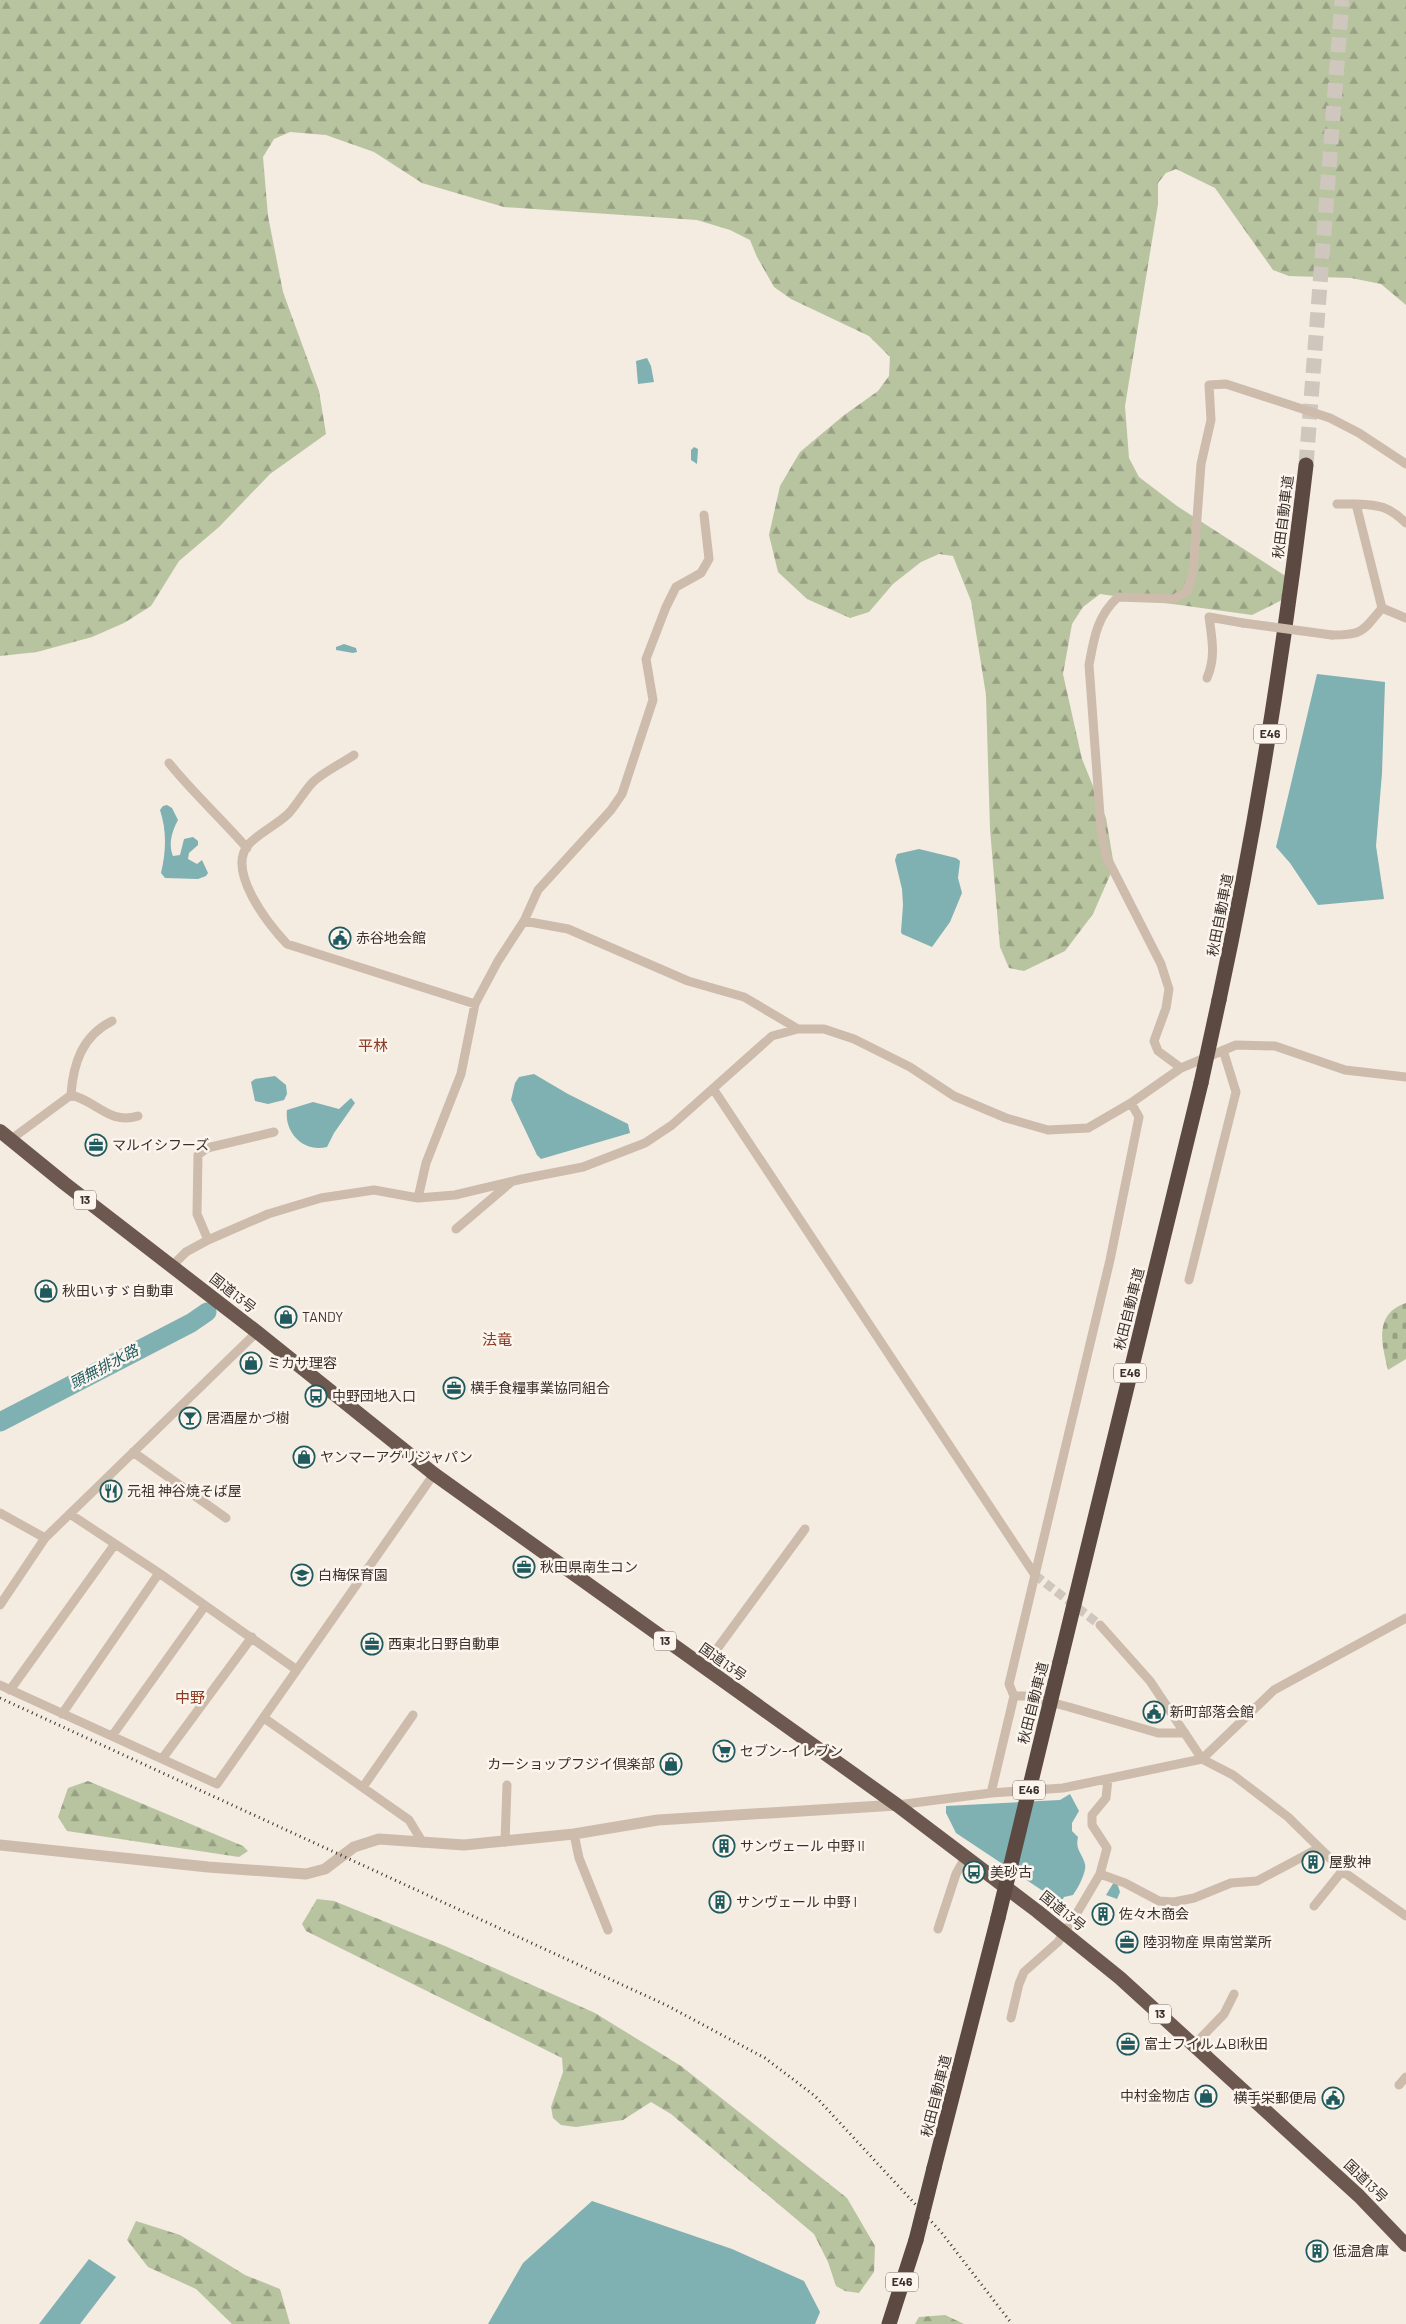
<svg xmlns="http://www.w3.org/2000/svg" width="1406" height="2324" viewBox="0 0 1406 2324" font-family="Barlow,'Noto Sans JP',sans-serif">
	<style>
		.forest { fill: url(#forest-firs) }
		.cemetery { fill: url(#cemetery-stones) }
		.water { fill: #7fb0b2 }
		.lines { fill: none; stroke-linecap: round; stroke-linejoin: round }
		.river { stroke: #7fb0b2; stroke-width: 19 }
		.minor-tunnel { stroke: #cfc6bd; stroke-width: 9; stroke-dasharray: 9 4.5; stroke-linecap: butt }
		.motorway-tunnel { stroke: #cfc6bd; stroke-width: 15; stroke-dasharray: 15 8; stroke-linecap: butt }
		.minor { stroke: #cdbbac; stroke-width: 9 }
		.tertiary { stroke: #cdbbac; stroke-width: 11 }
		.trunk { stroke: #6c584f; stroke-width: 14 }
		.motorway { stroke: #5c4a42; stroke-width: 15 }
		.rail { stroke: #3b302b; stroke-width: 3; stroke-dasharray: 1 4; stroke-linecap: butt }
		.minor-bridge { stroke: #cdbbac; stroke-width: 9 }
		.motorway-bridge { stroke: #5c4a42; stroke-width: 15 }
		.labels { text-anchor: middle; stroke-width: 5; stroke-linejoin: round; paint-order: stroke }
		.shield { fill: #fbf5ee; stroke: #756b66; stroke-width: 1 }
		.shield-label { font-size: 12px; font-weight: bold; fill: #3b302b }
		.street-label { font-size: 14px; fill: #3b302b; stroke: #fbf5ee }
		.poi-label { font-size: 14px; fill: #3b302b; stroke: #fbf5ee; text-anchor: start }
		.neighbourhood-label { font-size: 15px; fill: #8c3b22; stroke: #fbf5ee }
		.water-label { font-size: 15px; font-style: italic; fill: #1f5a5e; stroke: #fbf5ee }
	</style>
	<defs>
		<pattern id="forest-firs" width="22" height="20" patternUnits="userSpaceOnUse" patternTransform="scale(1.25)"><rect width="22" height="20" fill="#b8c4a0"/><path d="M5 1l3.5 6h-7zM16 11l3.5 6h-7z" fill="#97a083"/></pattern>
		<pattern id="cemetery-stones" width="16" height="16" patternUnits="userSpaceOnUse" patternTransform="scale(1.25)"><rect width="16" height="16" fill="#b8c4a0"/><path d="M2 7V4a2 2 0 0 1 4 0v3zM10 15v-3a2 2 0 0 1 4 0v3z" fill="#97a083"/></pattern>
	</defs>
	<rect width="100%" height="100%" fill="#f4ebe1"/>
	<!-- forest -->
	<path class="forest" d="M0,0H1406V305L1381,284L1351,278L1289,276L1273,270L1215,188L1176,169L1166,173L1158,183V204L1125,406L1129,458L1139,477L1177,506L1287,577L1282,600L1252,615L1100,594L1083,607L1072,624L1063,674L1082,759L1106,818L1114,866L1093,914L1065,951L1024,971L1009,968L1000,947L990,829L986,695L971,601L953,556L939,554L921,562L893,584L869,612L850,618L807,599L778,572L769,535L780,486L800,452L843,416L878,391L889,376L890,357L869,336L791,299L774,287L757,257L750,240L730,230L697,220L504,207L422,183L374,152L326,135L290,132L274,139L263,157L268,216L283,292L319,391L326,434L270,474L219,527L179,561L151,606L124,623L92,637L37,652L0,656Z
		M88,1781L243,1846L248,1851L239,1857L67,1831L58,1817L68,1788Z
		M317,1899L334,1901L445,1946L595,2013L681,2066L847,2198L875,2246L874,2272L859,2293L845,2291L836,2286L828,2262L814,2234L671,2114L651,2102L623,2120L576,2127L561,2125L553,2118L551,2107L563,2072L562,2058L306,1931L302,1924Z
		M136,2221L180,2235L245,2275L280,2289L290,2324H232L196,2289L148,2267L127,2240Z
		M945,2315L964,2324H915L919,2317Z"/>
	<!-- cemetery -->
	<path class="cemetery" d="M1406,1303V1359L1388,1370C1382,1344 1373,1314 1406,1303Z"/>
	<!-- water -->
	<path class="water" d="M647,358L651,366L654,382L638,384L636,361Z
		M694,447L698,449L697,464L691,460V450Z
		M344,644L356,648L357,652L353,653L336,650V647Z
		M1317,674L1385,682L1382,773L1376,846L1384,899L1318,905L1290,863L1276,847Z
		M167,805L172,808L178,820C172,831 168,845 173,856L180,855L184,839L193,837L198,841V845L189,853L188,859L197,864L202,860L208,873L206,876L198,879L165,878L161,873C166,852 167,831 160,810L163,806Z
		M919,849L956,858L960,861L958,878L962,893L950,922L932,947L902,934L901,932L903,905L902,889L895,860L897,854Z
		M534,1074L568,1094L628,1124L630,1133L541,1159L537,1155L511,1100L515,1083L519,1077Z
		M275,1076L286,1085L287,1094L284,1100L268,1104L255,1101L251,1082L255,1079Z
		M351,1098L355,1103L334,1133L327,1147C304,1153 284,1133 287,1110L313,1102L339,1109Z
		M1070,1794L1079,1811L1072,1823V1831L1078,1837C1075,1850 1082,1853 1085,1864C1087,1872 1077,1890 1073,1895L1064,1897L1061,1903L956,1833L946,1813V1806L1060,1800Z
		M1114,1882L1117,1883L1120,1892L1117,1899L1106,1895Z
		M592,2201L732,2249L804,2281L820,2312L815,2324H488L523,2263Z
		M89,2259L116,2277L80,2324H39Z"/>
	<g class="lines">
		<!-- river -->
		<path class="river" d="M0,1422L191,1323L207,1312"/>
		<!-- minor-tunnel -->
		<path class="minor-tunnel" d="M1035,1575L1100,1625"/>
		<!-- motorway-tunnel -->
		<path class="motorway-tunnel" d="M1306,465L1342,0"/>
		<!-- minor -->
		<path class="minor" d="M1337,504H1356
			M1382,608L1356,504C1380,505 1388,506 1406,523
			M1382,608L1406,618
			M1332,635C1363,635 1363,631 1382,608
			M1207,678C1216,657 1212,639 1209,617L1243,623
			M354,755C341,764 323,772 312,783C304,792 297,804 289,813C277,825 260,832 249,844C225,870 269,925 287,944L475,1004
			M169,763C193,793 221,818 247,848
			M524,921L568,929L688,981L744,997L798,1029
			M1181,1068L1158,1051L1154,1041L1166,1008L1169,989L1161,964L1106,856L1101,829L1089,665C1094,638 1097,616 1118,597L1174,599L1187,591L1193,573L1201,464L1211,420L1209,385L1226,384L1330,418L1359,433L1406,464
			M714,1090L1035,1575
			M71,1095C97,1101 109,1125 138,1116
			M10,1140L71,1095C73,1064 82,1036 112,1021
			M418,1198L426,1163L461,1074L475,1004L498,961L524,921L538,890L611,810L622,794L653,700L646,659L666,607L676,587L701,573L709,559L704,515
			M456,1229L510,1183
			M208,1240L197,1214L198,1155L207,1148L274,1132
			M172,1266L186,1252L208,1240L268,1214L321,1198L374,1190L418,1198L455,1195L522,1179L583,1167L645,1143L672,1125L772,1036L798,1029H824L854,1039L910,1067L954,1096L1006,1118L1048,1130L1088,1128L1131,1103L1181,1068L1236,1045L1275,1046L1345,1070L1406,1077
			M1189,1280L1236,1092L1223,1050
			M133,1452L226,1518
			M0,1513L45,1538
			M70,1514L159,1573L297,1670
			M0,1605L45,1538L257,1332
			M1100,1625L1150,1681L1202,1759L1233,1775L1288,1817L1345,1873L1406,1916
			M703,1668L805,1529
			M0,1685L217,1784L434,1474
			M10,1690L115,1544
			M1014,1696H1027L1069,1707L1158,1733H1185
			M62,1714L159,1573
			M264,1718L409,1820L423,1843
			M112,1736L205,1606
			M162,1759L252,1637
			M363,1787L413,1715
			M991,1793L1014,1696L1009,1684L1110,1260L1139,1117L1131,1103
			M897,1805L991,1793L1063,1788L1202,1759L1274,1690L1406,1618
			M574,1834L579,1858L608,1930
			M505,1842L507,1785
			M1100,1874L1125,1883L1159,1901L1174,1902L1194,1898L1231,1883L1257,1881L1319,1848
			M1314,1906L1343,1870
			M938,1929L956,1874L966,1856
			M1011,2018L1019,1984L1024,1972L1058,1942L1074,1918L1100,1874L1107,1848L1092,1825V1815L1106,1798L1108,1779
			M1194,2045L1224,2014L1234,1994
			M1399,2085L1406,2077"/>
		<!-- tertiary -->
		<path class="tertiary" d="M0,1845L208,1867L306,1874L325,1869L354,1847L379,1839L464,1845L574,1834L658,1820L897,1805"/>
		<!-- trunk -->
		<path class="trunk" d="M0,1131L64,1183L257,1332L434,1474L897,1805L1037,1911L1120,1978L1359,2196L1406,2245"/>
		<!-- motorway -->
		<path class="motorway" d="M1219,1000C1257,823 1285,645 1306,465
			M1060,1662L1201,1083
			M934,2168L998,1918
			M889,2324L916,2240"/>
		<!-- rail -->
		<path class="rail" d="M0,1698L666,2005L765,2058L815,2096L941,2232L1012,2324"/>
		<!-- minor-bridge -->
		<path class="minor-bridge" d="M1243,623L1332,635"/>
		<!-- motorway-bridge -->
		<path class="motorway-bridge" d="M1201,1083L1219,1000
			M998,1918L1060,1662
			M916,2240L934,2168"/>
	</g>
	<!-- icons -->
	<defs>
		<g id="civic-ring" transform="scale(1.125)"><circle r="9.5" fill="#fbf5ee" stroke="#1f5a5e" stroke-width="1.5"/><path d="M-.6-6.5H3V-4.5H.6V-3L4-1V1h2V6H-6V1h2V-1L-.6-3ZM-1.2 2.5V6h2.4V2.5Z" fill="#1f5a5e"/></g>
		<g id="office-ring" transform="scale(1.125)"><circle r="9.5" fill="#fbf5ee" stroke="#1f5a5e" stroke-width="1.5"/><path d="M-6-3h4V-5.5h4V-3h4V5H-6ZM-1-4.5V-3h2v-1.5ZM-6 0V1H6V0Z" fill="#1f5a5e"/></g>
		<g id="shop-ring" transform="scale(1.125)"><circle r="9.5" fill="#fbf5ee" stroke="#1f5a5e" stroke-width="1.5"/><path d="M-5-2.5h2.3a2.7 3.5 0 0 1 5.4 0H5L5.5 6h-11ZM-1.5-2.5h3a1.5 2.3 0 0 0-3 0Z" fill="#1f5a5e"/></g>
		<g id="bus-ring" transform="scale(1.125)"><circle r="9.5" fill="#fbf5ee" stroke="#1f5a5e" stroke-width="1.5"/><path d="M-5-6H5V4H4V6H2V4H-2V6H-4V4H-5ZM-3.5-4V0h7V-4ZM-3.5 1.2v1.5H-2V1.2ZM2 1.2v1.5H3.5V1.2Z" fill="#1f5a5e"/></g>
		<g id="bar-ring" transform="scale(1.125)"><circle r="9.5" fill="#fbf5ee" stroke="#1f5a5e" stroke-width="1.5"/><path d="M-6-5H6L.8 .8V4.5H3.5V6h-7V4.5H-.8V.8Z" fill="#1f5a5e"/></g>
		<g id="restaurant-ring" transform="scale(1.125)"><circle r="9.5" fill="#fbf5ee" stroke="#1f5a5e" stroke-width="1.5"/><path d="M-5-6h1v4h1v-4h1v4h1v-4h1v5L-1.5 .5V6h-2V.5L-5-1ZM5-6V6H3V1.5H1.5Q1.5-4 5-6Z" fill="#1f5a5e"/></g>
		<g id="school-ring" transform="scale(1.125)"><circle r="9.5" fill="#fbf5ee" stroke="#1f5a5e" stroke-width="1.5"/><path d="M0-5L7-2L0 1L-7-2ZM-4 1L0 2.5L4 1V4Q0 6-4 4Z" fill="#1f5a5e"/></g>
		<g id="supermarket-ring" transform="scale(1.125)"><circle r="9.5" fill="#fbf5ee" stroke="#1f5a5e" stroke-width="1.5"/><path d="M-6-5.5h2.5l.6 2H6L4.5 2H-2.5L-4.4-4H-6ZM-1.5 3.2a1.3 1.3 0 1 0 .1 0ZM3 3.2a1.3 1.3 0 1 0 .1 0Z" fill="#1f5a5e"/></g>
		<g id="building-ring" transform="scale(1.125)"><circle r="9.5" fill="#fbf5ee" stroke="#1f5a5e" stroke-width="1.5"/><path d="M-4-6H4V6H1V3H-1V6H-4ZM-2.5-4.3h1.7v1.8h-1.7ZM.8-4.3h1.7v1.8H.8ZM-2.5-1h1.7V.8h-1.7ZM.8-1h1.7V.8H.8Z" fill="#1f5a5e"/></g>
	</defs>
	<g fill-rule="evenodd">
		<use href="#civic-ring" x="340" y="938"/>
		<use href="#office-ring" x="96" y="1145"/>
		<use href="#shop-ring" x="46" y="1291"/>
		<use href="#shop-ring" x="286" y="1317"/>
		<use href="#shop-ring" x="251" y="1363"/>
		<use href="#office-ring" x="454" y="1388"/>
		<use href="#bus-ring" x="316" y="1396"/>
		<use href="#bar-ring" x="190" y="1418"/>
		<use href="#shop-ring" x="304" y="1457"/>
		<use href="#restaurant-ring" x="111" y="1491"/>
		<use href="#office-ring" x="524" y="1567"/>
		<use href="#school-ring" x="302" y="1575"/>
		<use href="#office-ring" x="372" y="1644"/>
		<use href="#civic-ring" x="1154" y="1712"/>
		<use href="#supermarket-ring" x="724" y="1751"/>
		<use href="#shop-ring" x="671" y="1764"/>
		<use href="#building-ring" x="724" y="1846"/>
		<use href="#building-ring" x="1313" y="1862"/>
		<use href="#bus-ring" x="974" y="1872"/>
		<use href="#building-ring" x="720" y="1902"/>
		<use href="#building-ring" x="1103" y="1914"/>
		<use href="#office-ring" x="1127" y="1942"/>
		<use href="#office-ring" x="1128" y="2044"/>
		<use href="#shop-ring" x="1206" y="2096"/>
		<use href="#civic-ring" x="1333" y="2098"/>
		<use href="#building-ring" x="1317" y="2251"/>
	</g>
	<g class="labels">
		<!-- shield labels -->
		<g class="shield">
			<rect x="1254" y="724.5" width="32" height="19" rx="4"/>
			<rect x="74" y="1190.5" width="22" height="19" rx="4"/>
			<rect x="1114" y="1363.5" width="32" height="19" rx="4"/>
			<rect x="654" y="1631.5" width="22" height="19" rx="4"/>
			<rect x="1013" y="1780.5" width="32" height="19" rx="4"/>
			<rect x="1149" y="2004.5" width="22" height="19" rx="4"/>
			<rect x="886" y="2272.5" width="32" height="19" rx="4"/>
		</g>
		<g class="shield-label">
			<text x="1270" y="738">E46</text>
			<text x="85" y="1204">13</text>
			<text x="1130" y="1377">E46</text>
			<text x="665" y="1645">13</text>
			<text x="1029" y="1794">E46</text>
			<text x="1160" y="2018">13</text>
			<text x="902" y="2286">E46</text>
		</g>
		<!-- street labels -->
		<g class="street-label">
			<text transform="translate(1283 517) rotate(-83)" y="5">秋田自動車道</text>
			<text transform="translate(1220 915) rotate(-79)" y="5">秋田自動車道</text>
			<text transform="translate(233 1293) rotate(38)" y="5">国道13号</text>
			<text transform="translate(1129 1309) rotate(-76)" y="5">秋田自動車道</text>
			<text transform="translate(723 1662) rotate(35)" y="5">国道13号</text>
			<text transform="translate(1033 1703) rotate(-76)" y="5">秋田自動車道</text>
			<text transform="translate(1063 1911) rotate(39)" y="5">国道13号</text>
			<text transform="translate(936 2096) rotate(-76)" y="5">秋田自動車道</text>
			<text transform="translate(1366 2181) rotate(44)" y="5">国道13号</text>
		</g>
		<!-- poi labels -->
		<g class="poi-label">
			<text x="356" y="943">赤谷地会館</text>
			<text x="112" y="1150">マルイシフーズ</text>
			<text x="62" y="1296">秋田いすゞ自動車</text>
			<text x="302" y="1322">TANDY</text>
			<text x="267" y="1368">ミカサ理容</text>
			<text x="470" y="1393">横手食糧事業協同組合</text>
			<text x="332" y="1401">中野団地入口</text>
			<text x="206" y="1423">居酒屋かづ樹</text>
			<text x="320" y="1462">ヤンマーアグリジャパン</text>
			<text x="127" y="1496">元祖 神谷焼そば屋</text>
			<text x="540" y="1572">秋田県南生コン</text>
			<text x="318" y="1580">白梅保育園</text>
			<text x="388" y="1649">西東北日野自動車</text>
			<text x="1170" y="1717">新町部落会館</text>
			<text x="740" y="1756">セブン-イレブン</text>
			<text x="655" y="1769" text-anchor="end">カーショップフジイ倶楽部</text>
			<text x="740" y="1851">サンヴェール 中野 II</text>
			<text x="1329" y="1867">屋敷神</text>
			<text x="990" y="1877">美砂古</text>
			<text x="736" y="1907">サンヴェール 中野 I</text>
			<text x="1119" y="1919">佐々木商会</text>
			<text x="1143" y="1947">陸羽物産 県南営業所</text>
			<text x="1144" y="2049">富士フイルムBI秋田</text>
			<text x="1190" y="2101" text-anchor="end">中村金物店</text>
			<text x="1317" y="2103" text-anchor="end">横手栄郵便局</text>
			<text x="1333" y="2256">低温倉庫</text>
		</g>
		<!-- neighbourhood labels -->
		<g class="neighbourhood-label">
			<text x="373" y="1051">平林</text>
			<text x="497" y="1345">法竜</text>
			<text x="190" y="1703">中野</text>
		</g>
		<!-- water labels -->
		<g class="water-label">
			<text transform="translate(104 1367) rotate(-28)" y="5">頭無排水路</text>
		</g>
	</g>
</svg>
